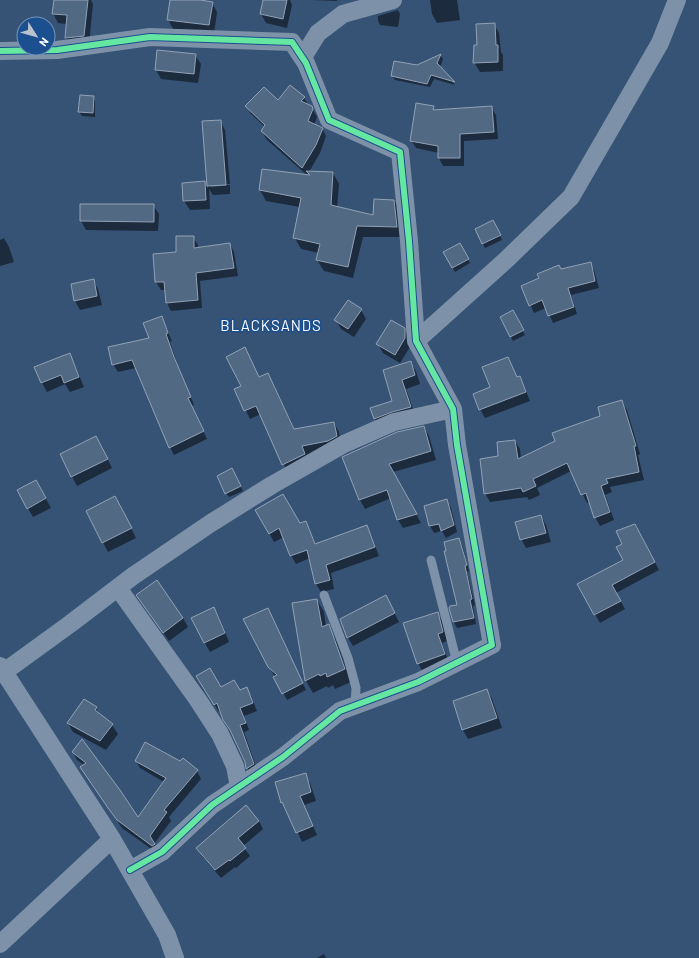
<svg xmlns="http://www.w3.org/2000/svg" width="699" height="958" viewBox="0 0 699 958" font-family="Barlow,sans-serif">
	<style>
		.shadow { fill: #0007 }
		.building { fill: #526984; stroke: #92a2b6 }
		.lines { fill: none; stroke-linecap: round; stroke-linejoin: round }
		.lane { stroke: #7d92a8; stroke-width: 9 }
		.street { stroke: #7d92a8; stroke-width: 18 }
		.cycleway-casing { stroke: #1b4f8f; stroke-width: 8 }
		.cycleway { stroke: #66e7a1; stroke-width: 6 }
		.labels { text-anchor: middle; stroke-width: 3; stroke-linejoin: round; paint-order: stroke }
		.neighbourhood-label { font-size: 15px; letter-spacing: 1px; fill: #fff; stroke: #1b4f8f }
	</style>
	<rect width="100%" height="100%" fill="#365274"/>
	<!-- shadow -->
	<path class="shadow" d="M55,0H91L93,4L89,45L71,47L66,38L67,24L58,23L53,13Z
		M171,0H193L212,3L217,12L214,34L173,29L168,19Z
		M264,0H290L292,5L287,28L266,23L261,14Z
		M312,0H337V1Z
		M430,0H457L460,20L437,23L432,14Z
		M398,10L400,14L398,27L380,25L378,21V16Z
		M494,24L499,33L501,52L503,55V71L480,72L474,62L478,46Z
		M195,55L201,64L198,83L161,79L156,70Z
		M441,56L443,59L440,67L455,85L434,79L430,87L395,80L392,76Z
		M93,97L95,101V117L82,116L79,112Z
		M304,98L308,104L311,106L317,117L314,125L322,128L326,136L320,153L309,172L333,173L339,184L337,208L374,216L394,200L400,211L403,237H363L353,278L324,271L317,260L319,253L301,249L295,238L300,207L266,201L260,190L308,176L266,139L262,131L265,127L251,114L246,106Z
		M433,107L435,111L491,107L496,115L498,139L464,141V166H443L439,158V153L416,148L411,140Z
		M220,121L225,130L230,184L211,185V187L230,185V194L213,195L209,189L210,209L190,210L184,201L183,183L204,182L208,189L203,122Z
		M81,205H153L159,214L158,231L86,230L81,221Z
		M495,225L502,240L485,248L476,229Z
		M193,237L198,245V248L230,244L234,252L238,276L200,281L202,308L171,311L167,303L166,290H161L156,282L154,255L177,253Z
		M4,238L9,247L14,262L0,266V240Z
		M460,244L470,263L455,272L445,253Z
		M590,263L594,270L599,288L571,295L577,314L553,323L546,308L534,313L522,286L561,270Z
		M93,280L98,289L102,305L80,310L75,301Z
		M361,310L366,319L354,337L341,329L336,320Z
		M515,316L525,335L513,341L502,318Z
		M161,317L172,341L170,342L178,366L194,405L191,406L207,439L174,455L170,447L136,368L118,372L113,364L150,338Z
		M404,329L409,338L410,347L400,363L383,353L378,344Z
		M69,354L74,363L84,387L70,392L65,384L47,392L42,383Z
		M507,358L517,378L519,377L524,386L530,401L485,418L480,409Z
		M410,362L416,371L420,384L406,389L416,417L380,428L375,419L371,409L393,401L384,370Z
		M260,378L273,383L295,430L334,423L339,432L341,445L334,449L306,455L310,463L288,473L261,414L250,419L236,390Z
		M622,401L627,410L640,454L638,455L644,480L610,487L612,492L605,495L614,520L600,526L595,517L590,502L587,503L571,471L537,488L540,495L529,500L527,497L490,502L485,493L500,457L515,441L520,449L521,459L601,417Z
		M424,427L429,436L436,460L393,472L421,523L403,528L398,520L391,498L365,509L360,500L344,457Z
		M101,446L112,468L77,486L61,455Z
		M234,474L243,491L229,497L226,493Z
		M36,481L51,508L33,517L18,491Z
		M447,500L451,508L457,532L446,538L442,531L434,533L430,526L425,506Z
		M120,506L136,538L108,552L87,512Z
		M257,510L300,524L306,522L316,545L366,527L371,535L379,556L331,573L334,589L321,592L316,584L310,558L296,564L291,555L284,537L274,542Z
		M541,516L546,525L551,542L526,548L521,539Z
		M640,533L659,570L616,593L625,609L600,623L579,585L624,560Z
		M459,539L462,545L469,571L467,572L475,605L473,606L476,624L457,628L454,622L450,608L458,606L447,551Z
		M137,596L183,618L188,627L169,641Z
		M317,600L324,612L326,627L328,626L335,638L351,682L335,689L333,685L328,688L327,686L313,693L306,681L293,604Z
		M391,606L399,622L353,646L348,638Z
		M214,608L219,617L229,642L210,652L205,643Z
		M437,613L443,622L447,641L442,643L449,663L423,672L418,663Z
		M271,616L306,690L287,700L275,677L269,667Z
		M197,676L221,688L239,691L246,689L251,696L257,711L244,716L249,730L244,732L258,772L251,776L221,711L219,712Z
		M487,690L492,699L502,728L468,739L463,730Z
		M96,708L100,716L112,725L118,734L106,750L73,732L68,723Z
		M82,741L138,819L164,782L140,768L136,761L197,771L201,779L169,817L171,821L154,844L159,852L157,853L122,828L86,775L84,765L77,760L73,752Z
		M305,774L310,783L316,801L304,805L317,835L302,842L280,793Z
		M259,821L263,829L243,846L250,856L236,868L235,867L221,878L202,856L197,848Z
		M324,954L326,958H317Z"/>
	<!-- building -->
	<path class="building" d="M54,0H88L84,36L65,38L67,15L52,14Z
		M170,0H200L213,2L209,25L167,20Z
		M263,0H287L283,19L260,14Z
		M495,23L496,45H498V62L473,63L474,45H477L476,24Z
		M157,50L196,54L194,74L155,70Z
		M441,54L437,63L455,82L431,75L427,84L391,76L394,61L417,65Z
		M290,85L305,97L301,101L312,106L313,109L308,121L323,128L316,145L302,168L261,131L265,125L245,106L264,87L278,100Z
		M80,95L94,96L93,113L78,112Z
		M416,103L434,106L433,110L492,106L494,132L460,134V158H438V146L410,141Z
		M221,120L226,185L207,186L202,121Z
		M262,169L310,175L306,171L333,172L331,205L373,215L374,199L394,200L397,227L357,226L348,267L316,260L320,244L293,238L301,198L259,190Z
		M205,181L206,200L183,201L182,183Z
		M80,204H154V222L80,221Z
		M493,220L501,235L482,244L475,229Z
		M176,236H194V248L230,243L234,268L196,273L198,300L166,303L164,282H155L153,254L176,252Z
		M460,243L469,259L452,268L443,252Z
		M591,262L595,281L568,288L574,307L548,316L542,300L529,306L521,286L539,278L537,274L559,265L561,269Z
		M94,279L97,296L74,301L71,284Z
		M348,300L362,309L348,329L334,320Z
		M513,310L524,330L510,337L500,317Z
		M162,316L168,333L166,334L174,357L191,397L188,398L204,431L169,448L132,360L112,365L108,347L149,338L143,323Z
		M391,320L405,328V338L395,355L376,344Z
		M245,347L259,377L268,373L294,429L334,422L337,436L328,441L302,446L305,454L282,465L256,406L244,411L234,389L241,386L226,357Z
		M70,353L79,377L64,383L61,375L41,383L34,367Z
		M508,357L517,377L520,376L526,392L479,410L473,394L490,387L482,367Z
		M411,361L415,375L402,380L411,407L392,412L374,419L370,408L392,401L383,370Z
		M622,400L636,446H634L639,472L606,479L608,483L601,486L610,512L594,518L586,493L581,495L567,463L533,479L536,486L523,492L521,488L484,494L480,459L498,456L497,442L515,440L518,459L555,441L552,433L600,416L598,407Z
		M424,426L431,451L389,464L417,514L397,520L387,490L359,500L342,457L397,432Z
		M96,436L108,459L71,477L60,454Z
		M232,468L241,486L225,494L217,476Z
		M36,480L46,498L27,509L17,490Z
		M283,494L300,523L306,521L315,544L367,525L375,547L326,565L330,580L315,584L307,550L290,556L279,528L269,534L255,510Z
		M115,496L132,528L102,543L86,511Z
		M447,499L454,525L441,531L439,524L429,526L424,506Z
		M541,515L546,533L520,540L515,522Z
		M635,524L655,562L612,585L621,601L594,615L577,584L623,560L616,547L622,544L616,531Z
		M459,538L467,565L465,566L472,599L470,600L474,618L453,622L449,608L450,606L457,605L444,551H446L444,542Z
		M157,580L183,618L163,633L136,595Z
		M386,595L395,613L347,638L340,619Z
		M317,599L322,627L329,624L345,669L327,677L326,673L320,676L319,674L305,681L292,603Z
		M214,607L225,633L204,643L191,618Z
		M268,608L303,683L282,694L273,677L277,675L268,667L243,619Z
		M438,612L443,632L438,634L445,654L417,664L403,623Z
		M210,668L221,687L234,680L240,690L247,687L253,703L240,708L246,723L240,725L254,764L246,769L245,762L230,730L223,720L217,703L214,705L196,676Z
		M487,689L497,718L462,730L453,701Z
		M84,699L97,707L95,710L113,724L100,741L67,723Z
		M82,739L120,790L138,817L166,778L135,761L145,742L180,761L183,758L198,770L164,810L167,812L150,836L155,844L152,846L117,820L108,808L80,767L86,763L72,752Z
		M306,773L311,792L300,796L313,826L296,833L282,802L281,803L275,782Z
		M246,805L259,821L238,838L246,848L230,861L229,860L215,870L196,848Z"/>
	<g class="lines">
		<!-- lane -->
		<path class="lane" d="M431,560L457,663
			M324,595L348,658L356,688L355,706"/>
		<!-- street -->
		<path class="street" d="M0,51L57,50L150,37L292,42L306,63L329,120L400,152L409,241L416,341L453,409L457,445L492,645L418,682L340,711L283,757L212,805L162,852L130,870
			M303,57L318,33L343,14L393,0
			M416,341L506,260L571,197L660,43L677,0
			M118,588L198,700L220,734L235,766L239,787
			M0,666L112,839L167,935L175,958
			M4,672L70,624L133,576L211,523L272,485L344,444L394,422L453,409
			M0,944L112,839"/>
		<!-- cycleway casing -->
		<g class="cycleway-casing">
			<path id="cycleway" d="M0,51L57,50L150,37L292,42L306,63L329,120L400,152L409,241L416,341L453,409L457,445L492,645L418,682L340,711L283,757L212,805L162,852L130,870"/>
		</g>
		<!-- cycleway -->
		<use href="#cycleway" class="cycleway"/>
	</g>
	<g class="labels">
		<!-- neighbourhood labels -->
		<g class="neighbourhood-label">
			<text x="271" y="331">BLACKSANDS</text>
		</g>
	</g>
	<!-- north arrow -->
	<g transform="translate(36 36) rotate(127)"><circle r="19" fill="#1b4f8f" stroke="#7695bc"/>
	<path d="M0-3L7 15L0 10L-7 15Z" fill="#b9c2ce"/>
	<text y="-6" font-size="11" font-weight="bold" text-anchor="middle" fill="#ffffff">N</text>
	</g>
</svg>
